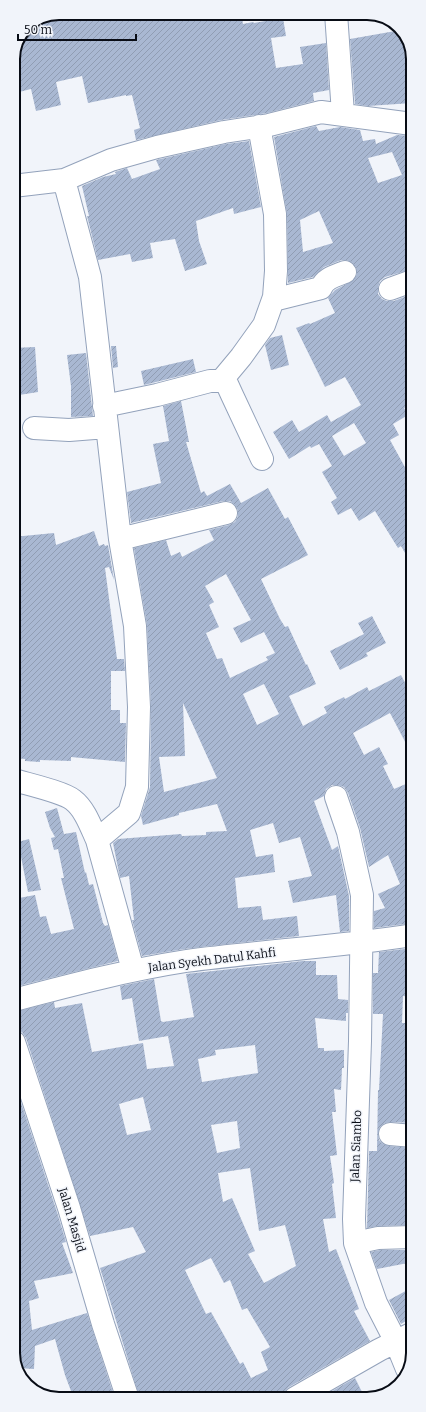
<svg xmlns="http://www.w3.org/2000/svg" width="426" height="1412" viewBox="0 0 426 1412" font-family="Bitter,serif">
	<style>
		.building { fill: url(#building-hatch); fill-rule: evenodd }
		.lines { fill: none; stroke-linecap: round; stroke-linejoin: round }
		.minor-casing { stroke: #93a2bb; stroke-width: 24 }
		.minor { stroke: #fff; stroke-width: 22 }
		.labels { text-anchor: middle; stroke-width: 3; stroke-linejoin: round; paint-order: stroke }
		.street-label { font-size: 12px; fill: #080c15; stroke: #f1f4fa }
		.rim { fill: none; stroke: #080c15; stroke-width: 2 }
	</style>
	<defs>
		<pattern id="building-hatch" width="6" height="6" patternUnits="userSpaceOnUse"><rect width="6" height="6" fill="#a9b8d2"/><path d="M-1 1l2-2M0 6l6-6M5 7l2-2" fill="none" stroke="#909db3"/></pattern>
	</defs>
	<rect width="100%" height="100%" fill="#f1f4fa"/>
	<!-- building -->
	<path class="building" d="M59,13H194V15L207,13H241L243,24L253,22L254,23L283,18L286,36L271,38L276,68L303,64L300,47L326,43L329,90L313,93L314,101L267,113L221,120L136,140L134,130L140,128L132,95L126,96V95L88,103L82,76L56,82L61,105L36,111L31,89L15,93L13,85V56L27,26Z
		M401,30L412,49V103L368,106L355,104L350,39Z
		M316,126L319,131L340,127L360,130L363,141L375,139L376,144L397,135L412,136V269L385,277L380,281L378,287V294L382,299L387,301H394L412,294V404L404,408L408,415L393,424L399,435L390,440L412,480V565L401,546L398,548L375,511L359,521L351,508L338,515L331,502L337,498L322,472L332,466L319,444L311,448L310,446L289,459L273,432L292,420L299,432L327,415L331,422L361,405L345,377L325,387L296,328L309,323L310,324L335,313L328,298L335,290L354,280L357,274L356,267L353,263L347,260H341L324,267L313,277L288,283L287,214L274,137ZM392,152L402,175L378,183L368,158ZM319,211L333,243L303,252L300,220ZM354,423L366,443L344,456L332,436Z
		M249,141L261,207L234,214L233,208L196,221L199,241L207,264L185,271L175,239L150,243L153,258L132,262L130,254L98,260L87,216H89L82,186L103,177L116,174L115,172L127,168L132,179L160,169L156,160L226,144Z
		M282,335L289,365L271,370L265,345L270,338Z
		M111,346H116L118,367L113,368Z
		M35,347L38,392L13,396V348Z
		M86,353L93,416L71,417V386L67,355Z
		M193,359L196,372L144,385L141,371Z
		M181,401L189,442H186L201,493L204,491L207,496L230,484L241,503L268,488L285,519L288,517L308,555L261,579L280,619L285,627L288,626L306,665L307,664L316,684L289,696L303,726L327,713L324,707L344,697L345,699L367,687L369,691L401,675L413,698V757L390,713L353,733L364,755L379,747L388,764L383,766L394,789L413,781V923L374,928V911L385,908L378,894L400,884L388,855L369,867L360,828L348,793L344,787L338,785H332L326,789L324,796L314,801L332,850L338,846L349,896V931L340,932L336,895L293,903L288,881L312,876L300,837L279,843L273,823L250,830L256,857L273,854L275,872L235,878L238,908L261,906L263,920L297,916L299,936L184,949L142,956L132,920H134L129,876L120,878L113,843L118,839L181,834L182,836L206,835V832L227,831L217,804L179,813V815L143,825L141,816L150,787L151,706L147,625L134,548L166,540L171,556L180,552L182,557L214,540L209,530L229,525L235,522L238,516V510L235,505L230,501H223L131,523L127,492L161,483L153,444L169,441L163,406ZM226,574L251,620L233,628L241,643L264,632L275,653L266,657L268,660L230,678L222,658L217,659L206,633L219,627L209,605L214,602L205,586ZM264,684L279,714L257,725L243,694ZM183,703L217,778L164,792L159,757L185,756Z
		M94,531L99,546L104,544L105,546L108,545L114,580L109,567L105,568L117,659H124L125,671H111V710H120V723H126L125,762L71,757V761L40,760V762L25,761V759L14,758V726H15L16,677L13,676V537L54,533L56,545Z
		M372,616L386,643L366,653L368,656L340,670L330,651L364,634L358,623Z
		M57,808L64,834L76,832L85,873L86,872L89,885L93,884L103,923L105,926L108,925L118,961L14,987V904L20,903L19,898L35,895L40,917L46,916L51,934L74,929L61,878H64L58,849L54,850L51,838L55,837L50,828L45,812Z
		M29,839L41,890L28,892L18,842Z
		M413,948V997L403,996L402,1023H413V1073L410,1117H413V1123L391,1122L385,1123L380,1127L378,1133L379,1140L383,1144L389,1146L413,1148V1225L378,1226L367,1228L369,1151H377L378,1090H379L383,1014H373V973H378L379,952Z
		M303,961H316V975H337L338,999L348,1000V1013H346V1021L315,1018L318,1048H324V1051L344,1050V1068H342L341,1090L334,1089L336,1112H332L337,1155L330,1156L334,1183L332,1184L336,1218L323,1219L329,1252L336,1249L359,1309L354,1311L370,1341L289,1387L284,1392L283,1398L140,1399L100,1268L146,1252L133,1227L90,1236L26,1038L22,1032L14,1030V1012L54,1002L55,1008L82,1003L92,1052L143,1043L147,1069L174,1066L168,1036L139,1041L132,998L122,1000L120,986L154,979L161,1021L163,1022L194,1017L186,974ZM255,1045L258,1073L202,1082L198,1059L216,1055L215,1050ZM143,1097L151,1130L127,1135L119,1104ZM237,1121L240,1148L217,1153L211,1125ZM250,1168L259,1231L285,1225L296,1266L264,1283L248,1254L255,1251L232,1198L223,1202L218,1173ZM211,1258L224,1283L230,1280L242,1310L247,1308L270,1347L261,1352L268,1370L251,1378L243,1362L240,1364L211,1312L206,1314L185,1270Z
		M14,1081L57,1212L66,1242L62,1243L73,1273L34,1281L39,1298L29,1301L32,1330L87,1313L115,1399H74L65,1375L55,1339L35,1346L34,1369L17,1368L14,1363Z
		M380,1250H413V1262L377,1269L371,1252Z
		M413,1287V1317L401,1324L389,1300Z
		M355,1378L365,1398H320Z"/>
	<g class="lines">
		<!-- minor casing -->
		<g class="minor-casing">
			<path id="minor" d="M336,13L343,114
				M64,180L90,277L120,539L135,626L139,707L137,787L129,813L97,840L133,970
				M13,186L64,180L111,160L157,147L224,132L269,125L321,112L412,124
				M390,289L412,281
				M273,300L321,288C325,278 335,276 345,272
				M221,381L241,357L264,325L274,297L276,271L275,214L259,126
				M104,406L157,395L210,381H221L227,384L232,395L262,459
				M34,428L69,430L107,427
				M120,539L226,513
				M14,780C27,784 63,792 73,800C85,809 91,827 97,840
				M336,797L348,832L362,895L360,1041L354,1219L355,1243L376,1303L396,1342L407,1369
				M14,1000C71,985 128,970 186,961C261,951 338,947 413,935
				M14,1042L69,1208L103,1324L128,1399
				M390,1134L413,1136
				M355,1243L378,1238L413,1237
				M295,1398L379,1350L413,1333"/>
		</g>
		<!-- minor -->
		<use href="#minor" class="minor"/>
	</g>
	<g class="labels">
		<!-- street labels -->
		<g class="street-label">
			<text transform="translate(212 960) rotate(-7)" y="4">Jalan Syekh Datul Kahfi</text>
			<text transform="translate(356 1146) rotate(-88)" y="4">Jalan Siambo</text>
			<text transform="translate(72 1220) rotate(73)" y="4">Jalan Masjid</text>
		</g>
	</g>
	<!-- crop -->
	<path d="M0 0H426V1412H0ZM59 20H367A39 39 0 0 1 406 59V1353A39 39 0 0 1 367 1392H59A39 39 0 0 1 20 1353V59A39 39 0 0 1 59 20Z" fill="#f1f4fa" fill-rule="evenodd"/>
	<path class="rim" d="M59 20H367A39 39 0 0 1 406 59V1353A39 39 0 0 1 367 1392H59A39 39 0 0 1 20 1353V59A39 39 0 0 1 59 20Z"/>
	<!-- scale -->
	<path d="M18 34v6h118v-6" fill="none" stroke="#080c15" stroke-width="2"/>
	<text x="24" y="34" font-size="12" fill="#080c15" stroke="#f1f4fa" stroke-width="3" paint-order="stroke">50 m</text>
</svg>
